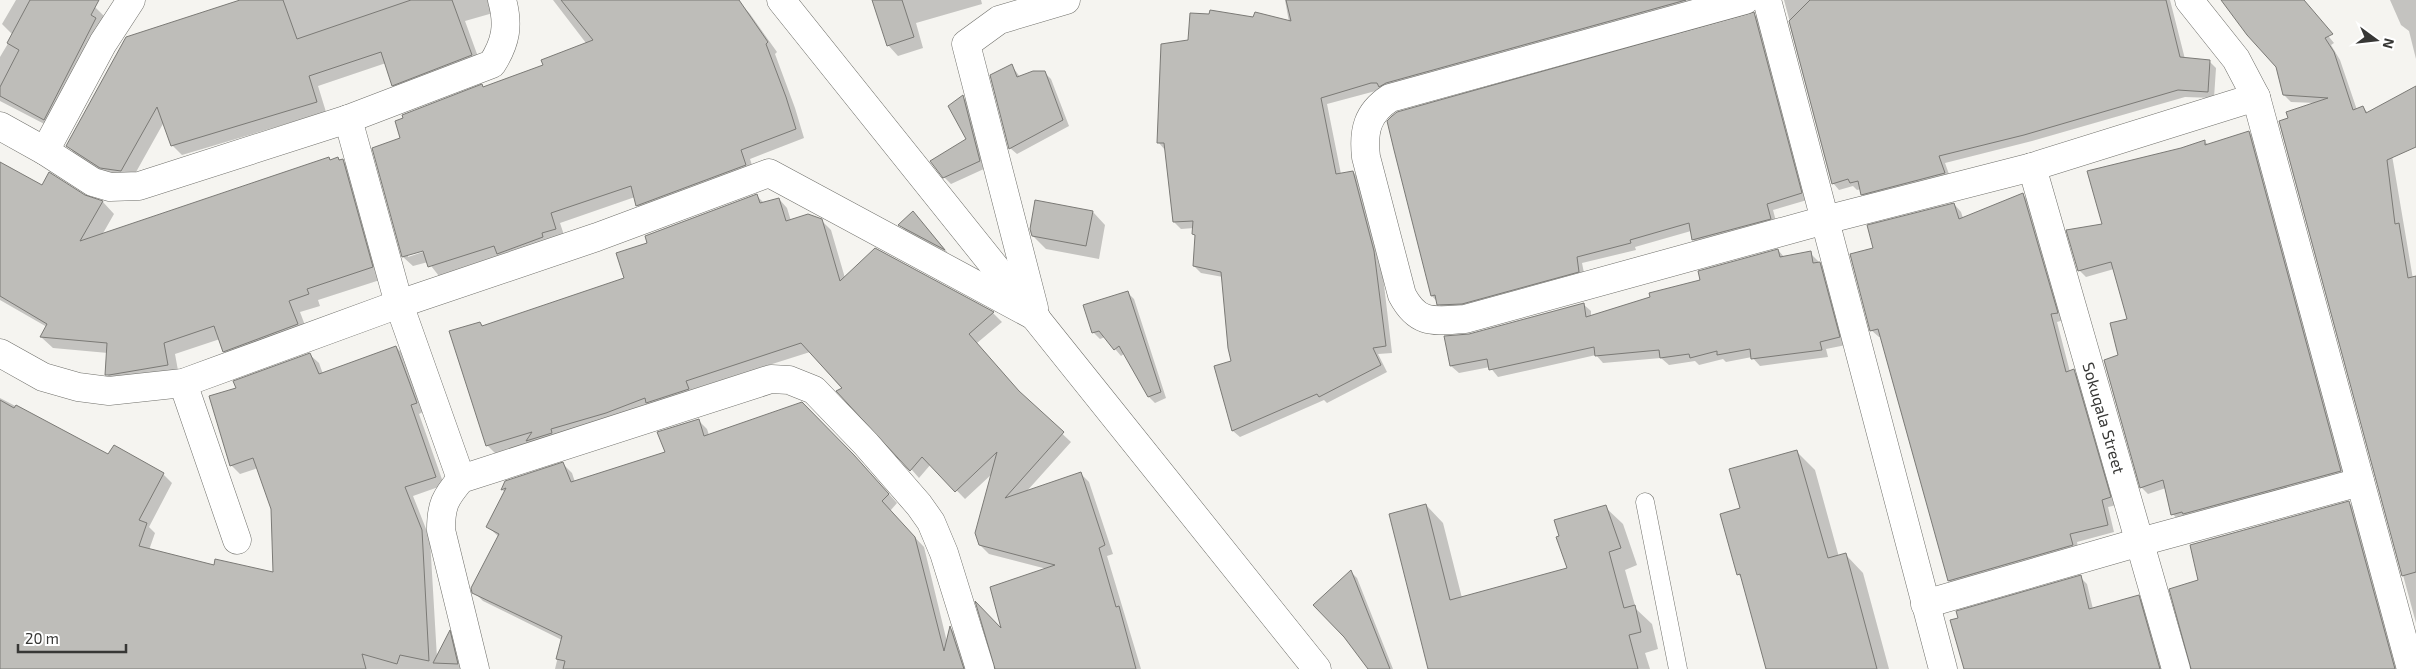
<svg xmlns="http://www.w3.org/2000/svg" width="2416" height="669" viewBox="0 0 2416 669" font-family="'Exo 2',sans-serif">
	<style>
		.shadow { fill: #0003; fill-rule: evenodd }
		.building { fill: #bebdb9; stroke: #7b7a76 }
		.lines { fill: none; stroke-linecap: round; stroke-linejoin: round }
		.lane-casing { stroke: #6f6f6a; stroke-width: 19 }
		.street-casing { stroke: #6f6f6a; stroke-width: 29 }
		.lane { stroke: #fff; stroke-width: 18 }
		.street { stroke: #fff; stroke-width: 28 }
		.labels { text-anchor: middle; stroke-width: 5; stroke-linejoin: round; paint-order: stroke }
		.street-label { font-size: 16px; fill: #373735; stroke: #fff }
	</style>
	<rect width="100%" height="100%" fill="#f5f4f0"/>
	<!-- shadow -->
	<path class="shadow" d="M16,0H81L95,7L107,19L56,130L0,101V57L13,35L2,24Z
		M242,0H489L493,13L465,21L481,65L403,95L393,85L386,63L318,86L326,112L182,155L172,145L164,122L131,181L111,177L77,156L67,145Z
		M553,0H713L741,4L750,14L777,52L775,54L795,108L804,138L750,159L755,174L647,215L637,205L635,197L560,223L565,238L439,276L428,262L413,266L403,257L374,149L401,139L482,86L484,88L545,65L586,43ZM428,248L429,250L408,257V254Z
		M874,0H981L982,4L916,23L923,48L898,56L888,45Z
		M1285,0H1716L1327,104L1341,174L1353,172L1360,179L1381,259L1392,353L1378,354L1387,372L1327,403L1324,400L1240,437L1233,431L1216,366L1233,362L1223,277L1201,273L1194,266L1196,236L1194,234V228L1181,229L1174,222L1165,150L1159,143L1289,22Z
		M1784,0H2170L2185,59L2209,61L2216,68L2214,98L2185,97L2032,141L1945,163L1951,180L1868,201L1862,194L1861,189L1857,190L1853,186L1839,190L1833,183Z
		M2222,0H2299L2334,43L2331,45L2340,60L2357,110L2363,107L2368,113L2385,114L2413,279L2416,282V623L2280,122L2316,103L2291,102L2284,95L2278,66Z
		M2390,0H2416V59L2409,31L2401,25Z
		M1754,14L1760,20L1807,200L1773,210L1777,225L1699,246L1693,240L1691,231L1635,247L1636,250L1582,263L1585,278L1445,311L1439,304L1432,296Z
		M1012,66L1020,77L1044,72L1051,79L1069,126L1017,154L1010,148Z
		M963,97L969,103L986,168L951,184L944,177L968,140Z
		M2249,132L2255,138L2347,477L2179,521L2173,514L2166,488L2148,494L2141,487L2119,356L2128,320L2114,269L2086,277L2079,270L2103,225L2182,150L2205,142L2209,145Z
		M329,158L331,161L338,159L342,160L354,171L383,279L318,300L320,306L300,312L309,336L236,363L224,351L220,339L175,354L179,376L118,386L107,374L108,353L53,348L41,337L47,327L0,300V164L42,186L103,202L114,214L102,235Z
		M2023,195L2030,202L2064,320L2057,322L2070,372L2073,371L2081,378L2117,505L2108,507L2114,532L2077,542L2079,552L1956,588L1949,581L1882,337H1879L1871,330L1874,249L1954,204L1961,212L1963,218Z
		M757,196L764,203L779,199L787,208L791,221H822L831,230L845,278L875,249L993,313L1002,322L977,343L1024,398L1071,442L1026,492L1081,474L1089,482L1113,554L1107,556L1141,669H996L1003,632L1047,569L989,554L980,545L993,473L965,499L931,464L919,478L810,352L694,389L697,398L496,454L487,445L480,323L484,327L626,279L648,244Z
		M1093,212L1105,225L1099,259L1046,249L1033,236Z
		M919,219L948,253L906,231L900,225Z
		M1778,250L1785,258L1810,253L1827,270L1846,345L1826,349L1828,357L1760,366L1752,357L1726,362L1723,359L1699,365L1695,361L1669,365L1661,358L1603,363L1596,355L1498,377L1490,367L1459,373L1451,366L1469,335L1583,304L1591,311V316L1701,281Z
		M1128,293L1134,299L1166,398L1155,403L1149,397L1125,353L1121,356L1105,337L1100,339L1093,332Z
		M396,347L405,356L425,411L419,414L444,485L413,496L430,539L437,658L450,633L458,641L465,669H0V398L109,455L114,446L163,474L172,483L149,527L155,533L149,550L215,566L274,573L273,509L258,468L240,474L231,465L237,388L310,355L319,363L323,374Z
		M802,404L863,465L897,503L890,511L924,547L947,642L951,629L959,636L969,669H555L562,640L483,601L474,592L499,537L488,527L505,492L502,490L563,464L572,473L575,482L667,453L698,420L707,429L709,435Z
		M1797,452L1815,470L1839,557L1846,555L1863,573L1889,669H1768L1743,579L1738,574L1742,509Z
		M2349,503L2356,509L2399,669H2192L2200,581Z
		M1426,505L1443,523L1462,598L1568,569L1605,507L1623,524L1637,565L1625,570L1636,609L1652,624L1658,649L1645,653L1650,669H1443Z
		M1351,572L1357,578L1393,669H1377Z
		M2080,577L2087,584L2093,609L2138,597L2145,603L2164,669H1974Z"/>
	<!-- building -->
	<path class="building" d="M30,0H99L91,15L96,18L44,120L0,96V87L19,50L7,43Z
		M240,0H283L297,39L411,0H452L472,55L392,86L381,52L309,76L317,102L171,146L157,107L121,171L100,168L66,146L126,37Z
		M561,0H739L768,42L766,44L786,97L796,129L741,150L746,165L636,206L631,186L551,213L556,229L542,233L543,237L497,254L494,246L428,267L423,251L402,257L372,148L400,138L395,121L403,118L402,115L482,84L483,87L543,65L541,60L593,40Z
		M872,0H902L914,37L887,46Z
		M1286,0H1686L1386,83L1379,87L1377,83H1371L1321,98L1336,174L1353,171L1374,251L1386,346L1373,348L1381,365L1319,397L1317,394L1232,431L1214,366L1231,361L1228,348L1221,272L1193,266L1195,235L1192,234L1193,221L1173,222L1164,143H1157L1161,44L1188,40L1190,13L1209,14L1210,10L1253,17L1255,12L1291,21Z
		M1810,0H2166L2180,57L2210,60L2208,92L2178,90L2024,135L1939,156L1945,173L1861,195L1858,181L1850,183L1848,179L1832,184L1789,21Z
		M2221,0H2304L2333,34L2325,38L2334,52L2353,110L2363,106L2366,113L2416,86V147L2387,160L2395,224L2399,223L2408,278L2416,276V572L2402,576L2279,121L2288,118L2286,112L2328,98L2283,95L2276,67L2247,35Z
		M1754,12L1802,193L1767,204L1771,219L1692,240L1689,223L1630,240L1631,243L1577,257L1579,272L1462,304L1437,305L1435,295L1431,296L1394,150L1387,121L1392,116L1397,112Z
		M1012,64L1017,77L1033,71H1045L1063,120L1009,149L990,75Z
		M963,95L980,161L943,178L930,161L966,139L948,106Z
		M2249,131L2341,471L2183,514L2182,512L2171,515L2163,480L2140,488L2104,360L2118,355L2110,323L2127,319L2111,262L2078,271L2066,230L2102,224L2087,171L2181,148L2205,140V145Z
		M329,157L330,160L338,157L339,160L343,159L373,267L307,289L309,294L289,301L298,324L223,352L214,326L164,343L168,365L109,375H105L107,343L40,337L47,324L0,296V162L42,185L49,172L85,195L103,201L80,241Z
		M2023,193L2058,313L2051,314L2066,372L2074,369L2111,497L2102,500L2108,525L2070,534L2073,545L1948,581L1878,329L1870,331L1850,254L1873,248L1867,225L1954,203L1959,219Z
		M757,194L760,203L779,198L786,221L808,214L822,219L840,281L875,248L994,312L969,334L1019,391L1064,432L1005,498L1081,472L1105,545L1099,548L1116,607L1119,606L1136,669H995L975,601L1001,628L990,587L1055,565L979,545L975,533L997,452L955,492L922,457L910,471L836,391L842,388L801,343L686,381L689,389L646,403L645,398L606,413L551,429L552,433L526,441L532,432L486,446L449,331L480,322L482,326L624,278L616,253L647,243L645,236Z
		M1035,200L1093,211L1086,246L1032,236L1030,229Z
		M913,211L945,250L898,225Z
		M1778,249L1780,257L1811,251L1813,263L1820,262L1840,337L1820,342L1822,350L1751,359L1750,349L1717,355V351L1690,358L1689,354L1660,358L1659,350L1595,356L1594,347L1489,370L1487,359L1450,366L1444,336L1469,334L1584,303L1586,317L1650,297L1649,293L1700,280L1698,271Z
		M1128,291L1161,392L1148,397L1119,346L1114,350L1099,331L1092,333L1083,305Z
		M396,346L417,403L411,405L436,477L405,487L422,530L429,661L400,655L397,664L362,654L366,669H0V400L14,408L16,405L108,454L114,445L164,473L139,520L147,523L139,546L214,565L215,559L273,572L271,509L253,458L230,466L209,396L236,388L233,381L310,353L319,374Z
		M802,402L854,455L889,494L882,501L915,537L944,651L950,626L964,669H563L565,661L556,659L562,636L472,593L471,588L499,534L486,527L506,488L501,490L505,481L563,462L571,482L665,452L657,432L699,419L704,436Z
		M1797,450L1828,558L1846,553L1877,669H1766L1740,574L1737,575L1720,514L1740,508L1729,469Z
		M2349,501L2395,669H2191L2169,589L2198,580L2190,545Z
		M1426,504L1450,600L1567,568L1556,537L1559,536L1554,520L1606,505L1621,548L1609,552L1624,608L1635,605L1641,632L1629,635L1638,669H1428L1389,514Z
		M1351,570L1390,669H1368L1344,637L1313,605Z
		M2081,575L2089,609L2139,595L2160,669H1964L1950,620L1958,618L1956,611Z
		M450,630L458,664L433,663Z"/>
	<g class="lines">
		<!-- lane casing -->
		<g class="lane-casing">
			<path id="lane" d="M1645,502L1678,669"/>
		</g>
		<!-- street casing -->
		<g class="street-casing">
			<g id="street">
				<path d="M781,0L1317,669"/>
				<path d="M1745,0L1390,98C1367,113 1363,131 1366,157L1402,295C1418,325 1433,321 1465,319L1825,220L2032,167L2256,97"/>
				<path d="M1767,0L1943,669"/>
				<path d="M2189,0L2236,59L2256,97L2411,669"/>
				<path d="M348,119L399,304L461,479"/>
				<path d="M0,126L45,151L93,182L110,187L139,186L348,119L492,64C506,42 509,25 502,0"/>
				<path d="M45,151L103,43L131,0"/>
				<path id="s1" d="M2032,167L2176,669"/>
				<path d="M1034,308L966,44L999,20L1066,0"/>
				<path d="M0,353L43,377L78,387L109,391L183,383L399,304L597,237L769,173L1036,317"/>
				<path d="M183,383L237,540"/>
				<path d="M1925,604L2140,542L2360,482"/>
				<path d="M475,669L441,530C441,505 445,498 461,479L771,379L789,380L814,390L866,444L919,505L931,522L944,553L980,669"/>
			</g>
		</g>
		<!-- lane -->
		<use href="#lane" class="lane"/>
		<!-- street -->
		<use href="#street" class="street"/>
	</g>
	<g class="labels">
		<!-- street labels -->
		<g class="street-label">
			<text dy="6" stroke="none"><textPath href="#s1" startOffset="261">Sokuqala Street</textPath></text>
		</g>
	</g>
	<!-- north arrow -->
	<g transform="translate(2376 40) rotate(105)" stroke="#ffffff" stroke-width="4" paint-order="stroke">
	<path d="M0-4L9 19L0 12L-9 19Z" fill="#373735"/>
	<text y="-8" font-size="14" font-weight="bold" text-anchor="middle" fill="#373735">N</text>
	</g>
	<!-- scale -->
	<path d="M18 644v8h108v-8" fill="none" stroke="#373735" stroke-width="2.5"/>
	<text x="25" y="644" font-size="15" fill="#373735" stroke="#ffffff" stroke-width="4" paint-order="stroke">20 m</text>
</svg>
